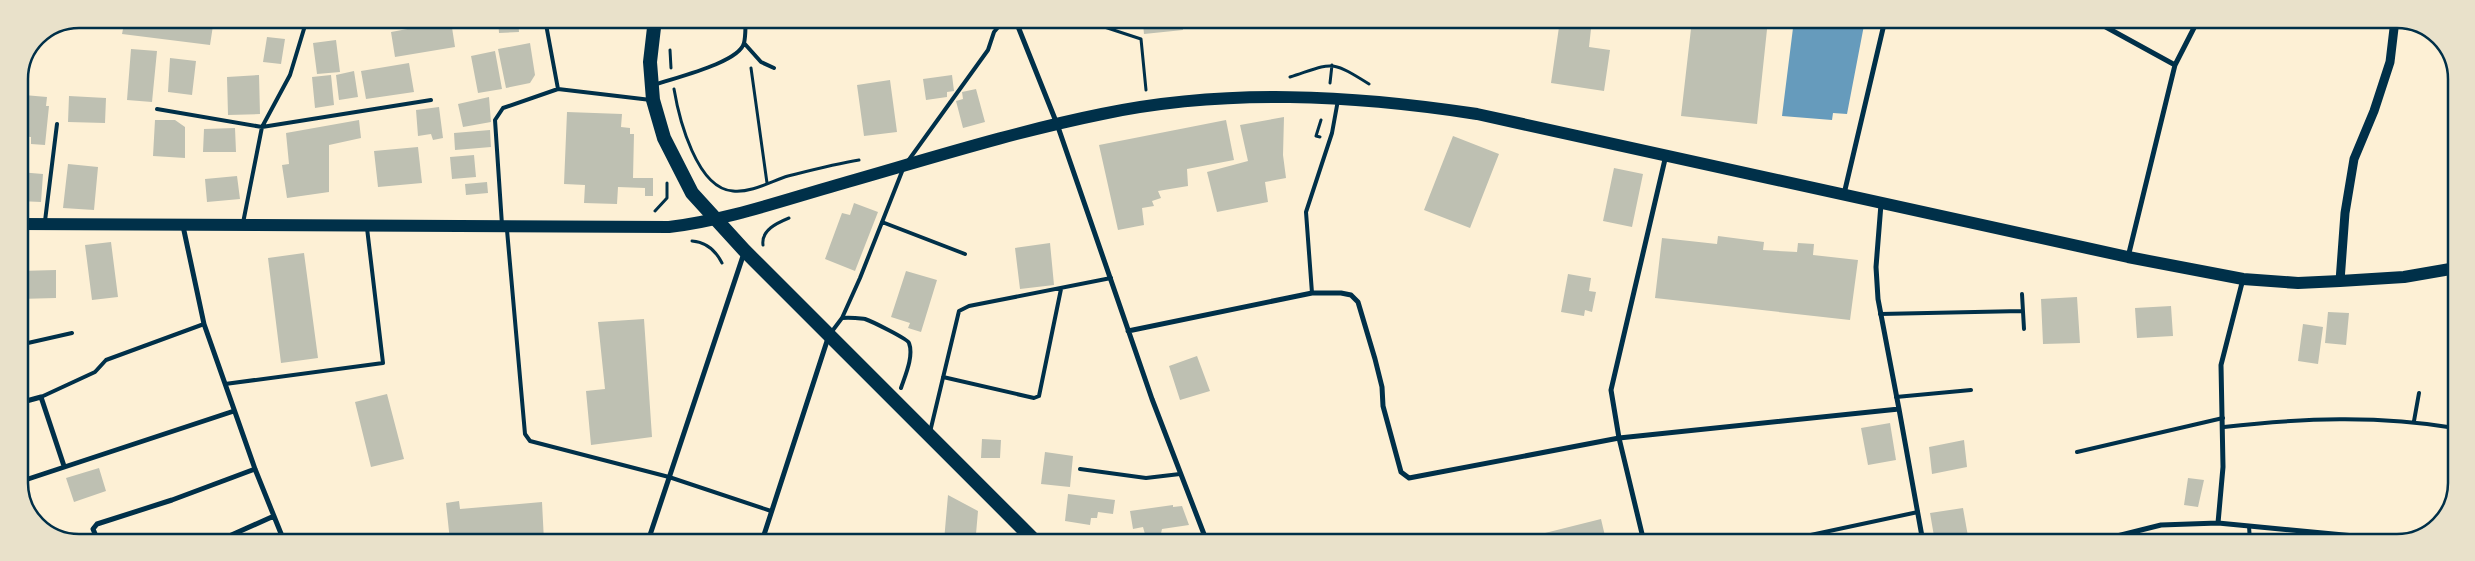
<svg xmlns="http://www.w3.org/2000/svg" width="2475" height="561" viewBox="0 0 2475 561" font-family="'DejaVu Sans',sans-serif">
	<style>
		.water { fill: #669bbc }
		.building { fill: #bec0b2 }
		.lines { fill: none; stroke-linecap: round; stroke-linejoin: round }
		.path { stroke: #003049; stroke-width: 3 }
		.service { stroke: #003049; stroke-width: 4 }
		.minor { stroke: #003049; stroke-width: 5 }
		.tertiary { stroke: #003049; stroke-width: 9 }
		.primary { stroke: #003049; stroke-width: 12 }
		.trunk { stroke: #003049; stroke-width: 14 }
		.rim { fill: none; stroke: #003049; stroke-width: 2.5 }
	</style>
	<rect width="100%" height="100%" fill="#fdf0d5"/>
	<!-- water -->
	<path class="water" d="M1794,20H1865L1847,114L1833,113L1832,120L1782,116Z"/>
	<!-- building -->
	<path class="building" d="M125,19H214L210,45L122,34Z
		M498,19H518L519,32L499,33Z
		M1139,19H1182L1183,30L1144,34L1143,24L1140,25Z
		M1560,20H1592L1589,47L1610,50L1604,91L1551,83Z
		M1692,20H1768L1757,124L1681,116Z
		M451,21L455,47L395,57L391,32Z
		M267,37L285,39L281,64L263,62Z
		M336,40L340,72L317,74L313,43Z
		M530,43L535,75L530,83L506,88L498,49Z
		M131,49L157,51L152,102L127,100Z
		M495,51L502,89L478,93L471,56Z
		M170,58L196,61L192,95L168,92Z
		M409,63L414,92L366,99L361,71Z
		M354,71L358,97L339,100L336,75Z
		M259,75L260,114L228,115L227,77Z
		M331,75L334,105L315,108L312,77Z
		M952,75L954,91L947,92V97L926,100L923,79Z
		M890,80L897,132L864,136L857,85Z
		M976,89L985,122L963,128L956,101L963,99L962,92Z
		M24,95L47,97L46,106H49L45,145L31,144V137L20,136Z
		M69,96L106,98L105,123L68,122Z
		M489,97L491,122L463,127L458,104Z
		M439,107L443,138L433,140L431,134L418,136L416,110Z
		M567,112L622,114L621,127L630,128V134H634L633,178H653V196H645V188L618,187L617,204L584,203L585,185L564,184Z
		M1284,117L1283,155L1286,178L1265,182L1268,202L1217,212L1207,172L1248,161L1240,125Z
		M155,120H175L185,127V158L153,156Z
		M359,120L361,138L329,145V192L287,198L282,165L289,164L286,133Z
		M1226,120L1234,160L1187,169L1188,186L1158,191L1161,198L1152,201L1154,206L1142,208L1144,225L1118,230L1099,145Z
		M235,128L236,152H203L204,129Z
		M490,130L491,147L455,150L454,133Z
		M1453,136L1499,154L1470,228L1424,210Z
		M418,147L422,183L378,187L374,151Z
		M474,155L476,177L452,179L450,157Z
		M68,164L98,167L94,210L63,208Z
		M1614,168L1643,174L1632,227L1603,221Z
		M19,172L43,174L41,202L19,201Z
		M237,176L240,199L207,202L205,179Z
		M487,182L488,193L466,195L465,184Z
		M854,203L878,212L855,271L825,259L842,213L850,215Z
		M1718,236L1764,242L1763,250L1797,252L1798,243L1814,244L1813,255L1858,260L1850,320L1655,298L1662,238L1717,244Z
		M111,242L118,297L92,300L85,245Z
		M1050,243L1054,285L1020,289L1015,248Z
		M304,253L318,358L281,363L268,258Z
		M56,270V298L19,299V271Z
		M906,271L937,280L921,332L908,328L910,323L891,317Z
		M1568,274L1591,278L1589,291L1596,292L1592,312L1585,310L1584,316L1561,312Z
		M2077,297L2080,343L2043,344L2041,299Z
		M2171,306L2173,336L2137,338L2135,308Z
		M2328,312L2349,313L2346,345L2325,343Z
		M644,319L652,437L591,445L586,391L605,389L598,322Z
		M2303,324L2323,327L2318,364L2298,361Z
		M1197,356L1210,391L1180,400L1169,366Z
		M387,394L404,459L371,467L355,402Z
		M1890,423L1896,460L1868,465L1861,428Z
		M982,439L1001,440L1000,458H981Z
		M1964,440L1967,467L1932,474L1929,447Z
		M1045,452L1073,456L1070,487L1041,484Z
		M99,468L106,491L74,502L66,478Z
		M2188,478L2204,480L2198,507L2184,505Z
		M1068,494L1115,500L1113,514L1098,512L1097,518H1091L1090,525L1065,521Z
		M948,495L978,511L976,534L1002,536L1001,542L944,541Z
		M459,501L460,509L542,502L544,541H450L446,503Z
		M1173,505V507L1182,506L1189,525L1162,529L1160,538H1146L1143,527L1133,529L1130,511Z
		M1963,508L1969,542H1935L1930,513Z
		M1601,519L1605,536L1600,542H1543L1541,534Z"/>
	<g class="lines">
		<!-- path -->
		<path class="path" d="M1080,19L1141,39L1146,90
			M670,50L671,68
			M751,68L767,183
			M1290,77C1333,63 1329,59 1369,84
			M1330,83L1332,65
			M674,89C679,119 697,189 733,191C751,193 772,181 788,176C812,170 835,164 859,160
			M1320,137L1316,136L1321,120
			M655,211L667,198V183
			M692,241C706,242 716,251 722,263
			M763,245C761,230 777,223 789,218"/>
		<!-- service -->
		<path class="service" d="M545,19L558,89
			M1047,19H1060
			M306,27H381
			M744,43L761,62L774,68
			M654,85C673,78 739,63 744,43C746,35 745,26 746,19
			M157,109L262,127L431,100
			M908,161L988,50L994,32L1005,19
			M45,221L57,124
			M882,222L965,254
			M243,223L262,127L290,75L307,19
			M502,225L495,120L503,108L558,89L651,100
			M507,230L525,434L530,441L669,477L771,511
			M1312,293L1306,212L1332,133L1338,100
			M2022,294L2024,329
			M1880,314L2022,311
			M842,318C850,317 857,318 865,319C871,321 908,339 909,343C914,356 905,376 901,388
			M830,334L842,318L860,278L903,169
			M19,345L72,333
			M943,377L1034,398L1039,396L1061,289
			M225,384L383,363L367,228
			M41,397L95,372L106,360L204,324
			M1896,397L1971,390
			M2414,421L2419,393
			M2224,427C2302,418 2378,415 2455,428
			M930,432L959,311L969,306L1111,278
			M2077,452L2223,418
			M1080,469L1146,478L1180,474
			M2249,526L2250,542
			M1806,536L1918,512"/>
		<!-- minor -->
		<path class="minor" d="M1015,19L1057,124L1152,399L1207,542
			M2093,20L2175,65L2128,257
			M2175,65L2198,20
			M1844,194L1885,20
			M1881,204L1876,267L1878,299L1899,409
			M183,226L204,324L255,469L284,541
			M1128,331L1312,293H1341L1351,295L1358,302L1375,359L1382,387L1383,406L1401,472L1409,478L1619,438L1899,409L1923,542
			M19,403L41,397L64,466
			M19,482L234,411
			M2218,523L2223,467L2221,365L2243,279
			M98,541L93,529L97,524L172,500L255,469
			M218,541L274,516
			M648,541L744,253
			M762,541L828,338
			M1644,542L1619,438L1611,390L1666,155
			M2093,542L2161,525L2218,523L2365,537L2417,535"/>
		<!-- tertiary -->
		<path class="tertiary" d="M2340,281L2345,213L2354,159L2374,111L2390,62L2395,20"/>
		<!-- primary -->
		<path class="primary" d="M19,224L669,227C727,220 781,201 837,185C925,160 1013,132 1102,114C1226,88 1353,95 1477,114L2128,257L2243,279L2298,283L2340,281L2404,277L2456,268"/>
		<!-- trunk -->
		<path class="trunk" d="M655,19L650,62L653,100L664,138L692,193L744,250L1036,542"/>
	</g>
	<!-- crop -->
	<path d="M0 0H2475V561H0ZM79 28H2397A51 51 0 0 1 2448 79V483A51 51 0 0 1 2397 534H79A51 51 0 0 1 28 483V79A51 51 0 0 1 79 28Z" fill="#e9e1ca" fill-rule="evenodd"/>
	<path class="rim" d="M79 28H2397A51 51 0 0 1 2448 79V483A51 51 0 0 1 2397 534H79A51 51 0 0 1 28 483V79A51 51 0 0 1 79 28Z"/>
</svg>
